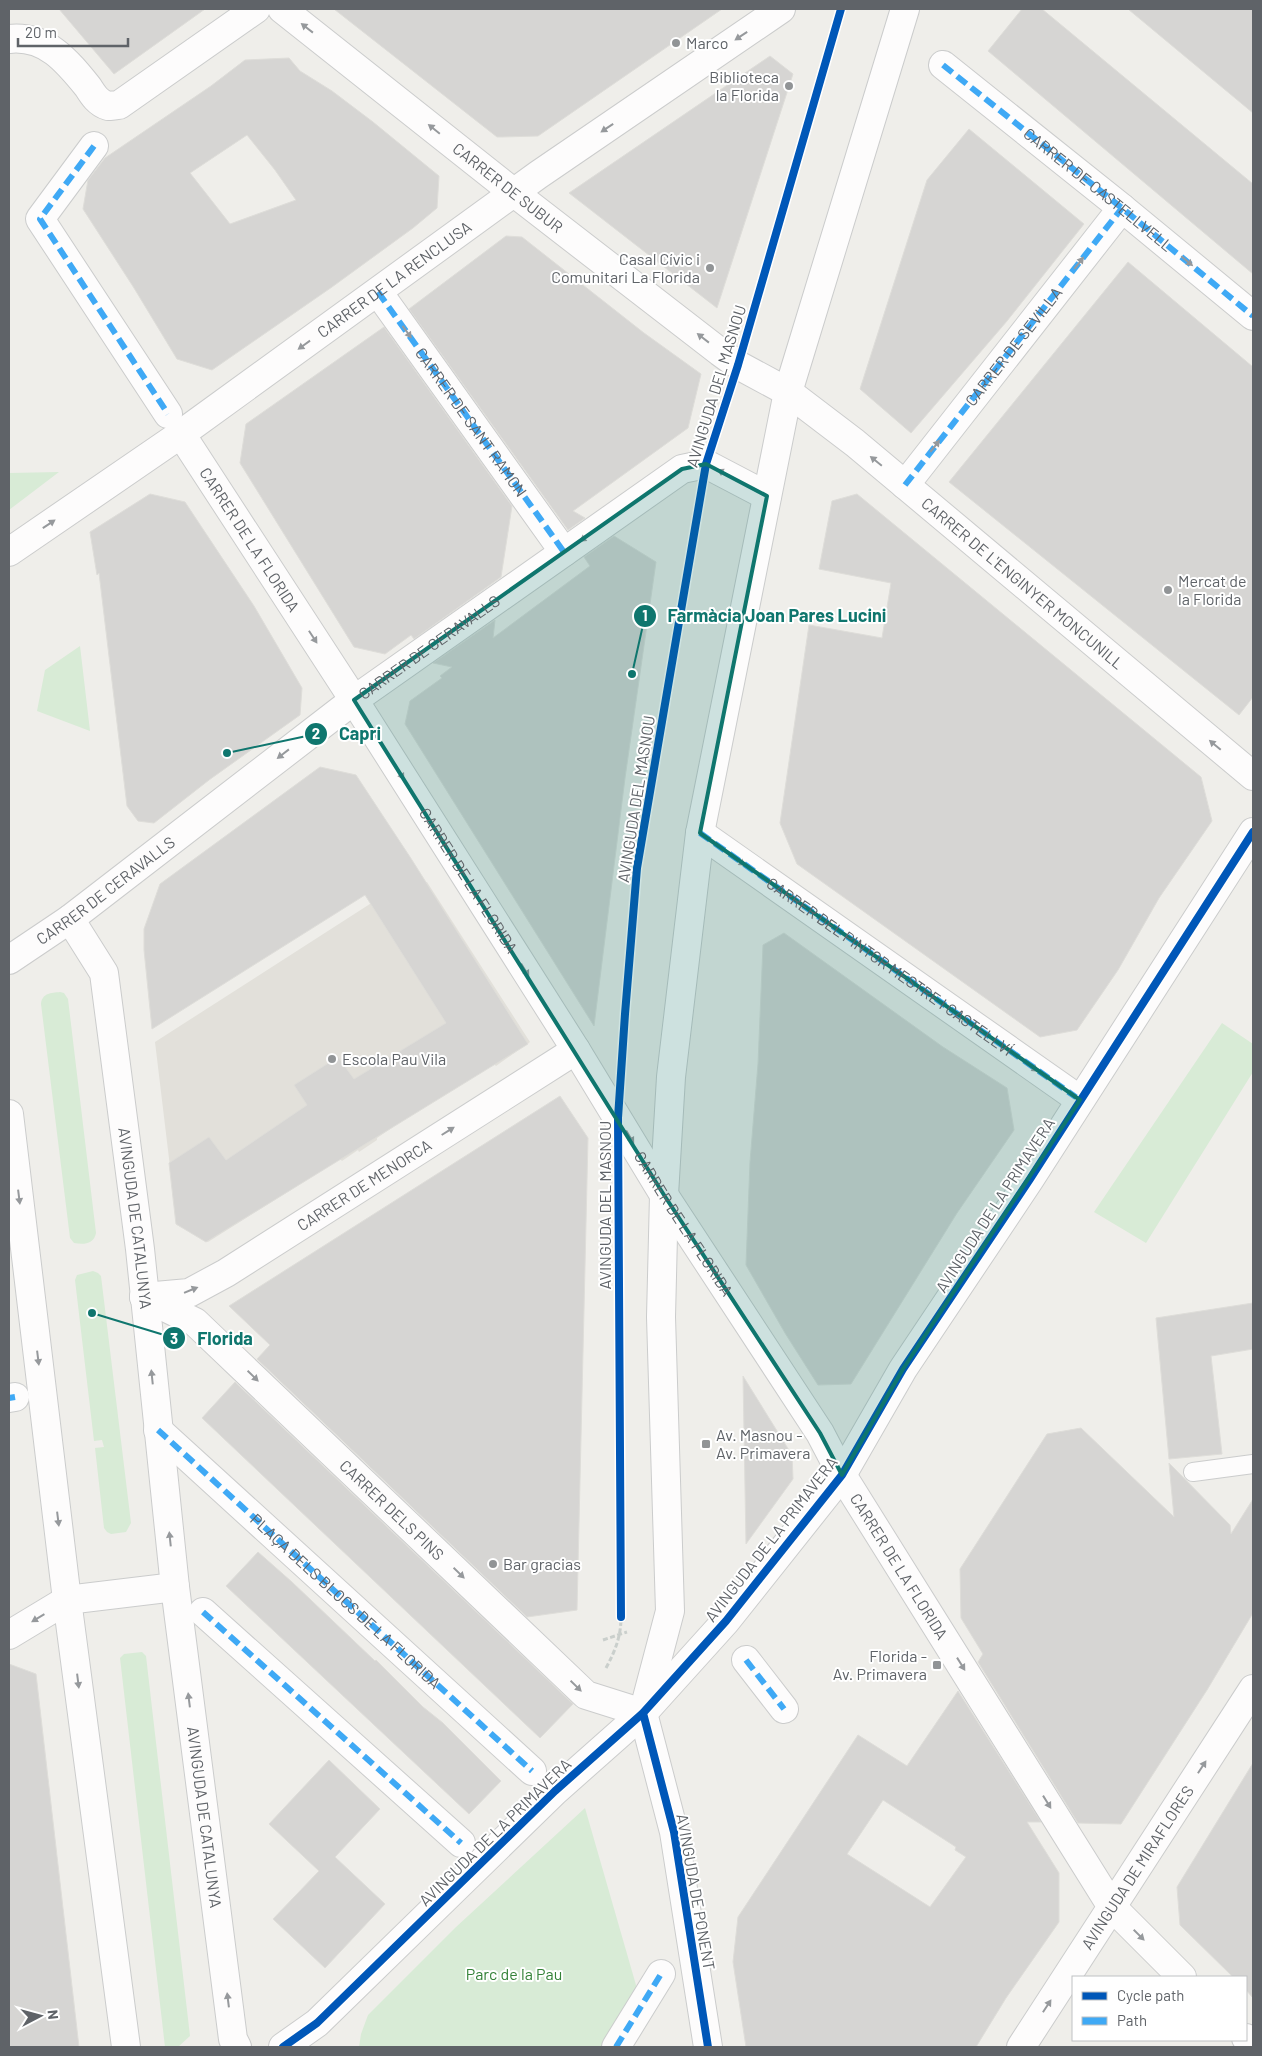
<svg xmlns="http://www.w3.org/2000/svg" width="1262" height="2056" viewBox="0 0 1262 2056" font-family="Barlow,sans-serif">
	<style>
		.education { fill: #e2e0da }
		.green { fill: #d8ebd6 }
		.building { fill: #d6d5d3; stroke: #deddd9; fill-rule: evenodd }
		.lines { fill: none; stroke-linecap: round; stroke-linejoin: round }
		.service-casing { stroke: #cbcccc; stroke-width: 20 }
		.pedestrian-casing { stroke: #cbcccc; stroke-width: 30 }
		.minor-casing { stroke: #cbcccc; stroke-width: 30 }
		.path { stroke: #cacfcc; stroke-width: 3; stroke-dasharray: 5 2.5; stroke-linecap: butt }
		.service { stroke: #fdfcfc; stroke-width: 18 }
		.pedestrian { stroke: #fdfcfc; stroke-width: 28 }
		.minor { stroke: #fdfcfc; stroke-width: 28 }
		.quiet { stroke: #3fa9f5; stroke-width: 6; stroke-dasharray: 12 6; stroke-linecap: butt }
		.cycleway-casing { stroke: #fff; stroke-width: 11 }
		.cycleway { stroke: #0057b8; stroke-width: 8 }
		.oneway { fill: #96999c }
		.marked { fill: #0f766e; fill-opacity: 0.2; stroke: #0f766e; stroke-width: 4; stroke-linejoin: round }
		.poi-dot { fill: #919496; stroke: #fff; stroke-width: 2 }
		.labels { text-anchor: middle; stroke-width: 4; stroke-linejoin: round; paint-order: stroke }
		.poi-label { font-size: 16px; fill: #5f6368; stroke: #fff; text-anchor: start }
		.street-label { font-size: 16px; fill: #5f6368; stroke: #fff }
		.park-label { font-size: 16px; fill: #348238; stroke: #fff }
		.leader { fill: none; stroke: #0f766e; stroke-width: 2 }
		.callout-dot { fill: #0f766e; stroke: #fff; stroke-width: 2 }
		.mark-label { font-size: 15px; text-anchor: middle; font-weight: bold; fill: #fff }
		.callout-label { font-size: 18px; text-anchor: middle; font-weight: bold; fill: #0f766e; stroke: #fff; stroke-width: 4; stroke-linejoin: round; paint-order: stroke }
	</style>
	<rect width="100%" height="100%" fill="#efeeea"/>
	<!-- education -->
	<path class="education" d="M415,875L422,885L427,882L530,1042L496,1066L494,1064L392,1126L393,1127L377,1138V1140L359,1152L358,1150L342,1161L340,1159L208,1242L177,1225L155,1042Z"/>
	<!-- green -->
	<path class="green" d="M59,472L9,510V473Z
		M80,646L90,731L37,711L45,670Z
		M60,992L64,993L68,999L96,1233C94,1244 84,1245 74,1243L70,1238L41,1004C42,993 51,993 60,992Z
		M1222,1023L1253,1044V1072L1146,1243L1094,1212Z
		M93,1271L98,1273L101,1276L131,1523L126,1532L111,1534L107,1532L104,1528L95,1448L104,1447L102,1440L94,1441L75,1280L77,1275Z
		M142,1652L146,1656L190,2036L178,2047H165L120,1658L124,1654Z
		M585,1808L638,1992L602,2047H359L361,2034L368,2015L456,1927Z"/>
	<!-- building -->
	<path class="building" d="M59,9H205L114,74Z
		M334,9H722L538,136L502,137H497Z
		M1022,9H1042L1253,184V274L988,51Z
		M1128,9H1253V113Z
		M770,56L793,74L717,308L569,193Z
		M289,58L300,71L332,91L373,122L439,176L437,208L413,228L332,287L212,370L177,359L134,288L83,209L88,180L105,158L211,86L245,60ZM247,135L275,170L296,200L230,224L190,173Z
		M969,129L1084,224L1007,321L911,433L860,389L927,180Z
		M506,236L522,237L644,333L701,374L688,428L573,511L585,518L568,530L409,309Z
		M1128,262L1253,367V697L1239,715L949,482Z
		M384,327L512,506L501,577L414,639L411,635L385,654L354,647L240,463L246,424Z
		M150,494L185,502L254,606L302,688L300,715L209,780L154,823L138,821L127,806L99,573L97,575L90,532Z
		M857,494L1201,777L1212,821L1159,898L1118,970L1077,1030L1040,1037L797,864L780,823L809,625L882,638L891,583L819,569L832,501Z
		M614,536L656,562L625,778L594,1026L405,724L410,701L442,678L440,676L452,667L433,663L495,620L493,638L590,566L584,557Z
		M320,767L356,775L412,860L528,1044L206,1242L176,1224L169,1163L209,1137L226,1160L307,1105L294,1085L338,1057L354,1079L446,1023L365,895L152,1029L144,950V929L160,884Z
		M784,933L943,1047L1007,1088L1014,1130L957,1213L851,1384L818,1385L785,1333L746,1265L750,1162L758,1064L763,945Z
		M560,1096L588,1138L577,1610L527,1617L257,1359L270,1345L229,1306Z
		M1253,1303V1349L1211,1356L1222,1454L1169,1459L1156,1318Z
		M743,1376L792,1455L793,1479L746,1544Z
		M235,1382L573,1704L540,1738L202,1418Z
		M1081,1428L1174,1517L1169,1463L1230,1525L1231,1534L1253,1499V1613L1207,1690L1121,1824L1078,1823L978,1662L983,1654L961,1618L960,1569L1047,1434Z
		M258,1552L292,1582L375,1661L376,1660L423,1707L443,1723L501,1781L469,1814L226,1586Z
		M9,1664L36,1674L79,2047H9Z
		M958,1691L1041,1822H1027L1059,1873V1922L1006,1998L976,2047H746L733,1962L738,1917L858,1735L907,1766ZM883,1800L956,1847L955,1850L966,1857L930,1907L847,1854Z
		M329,1760L380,1809L335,1857L385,1904L325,1968L273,1919L319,1871L269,1824Z
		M1253,1763V1998L1246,1990V1977H1233L1180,1925L1177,1887Z"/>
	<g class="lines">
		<!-- service casing -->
		<g class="service-casing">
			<path id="service" d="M1193,1472L1253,1464"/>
		</g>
		<!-- pedestrian casing -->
		<g class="pedestrian-casing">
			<g id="pedestrian">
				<path d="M943,65L1122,208"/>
				<path d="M94,146L40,219L168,414"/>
				<path d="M9,1398L15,1397"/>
				<path id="s1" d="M158,1430L532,1771"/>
				<path d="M203,1612L461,1843"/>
				<path d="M746,1660L784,1709"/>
				<path d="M616,2047L661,1974"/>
			</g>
		</g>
		<!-- minor casing -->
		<g class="minor-casing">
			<g id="minor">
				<path id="s2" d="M282,9L513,192L720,352L738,365L788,392L855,443L1253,776"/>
				<path d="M9,39C46,35 67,61 88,87C93,95 98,103 108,106C111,106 116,105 119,105L256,9"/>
				<path id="s3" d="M378,292L564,552"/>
				<path id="s4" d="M181,434L354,700L576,1050L664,1195L820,1433L842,1475L1112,1907L1182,1977"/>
				<path id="s5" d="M905,485L1122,208L1253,316"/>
				<path id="s6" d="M9,552L181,434L538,175L781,9"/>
				<path d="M700,833L1080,1100"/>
				<path id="s7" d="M70,919L104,973L140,1249L175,1587L233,2039L237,2047"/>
				<path id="s8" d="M9,960L70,919L354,700L682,469L706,464L767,496"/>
				<path d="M9,1114L67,1600L126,2047"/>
				<path id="s9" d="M144,1297L195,1322L586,1695L643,1713"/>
				<path id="s10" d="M144,1297L189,1293L226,1273L576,1050"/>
				<path d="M9,1635L67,1600L175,1587"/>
				<path d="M1246,2038L1253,2046"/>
				<path d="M283,2047L317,2023L555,1791L643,1713L726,1621L842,1475L903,1369L1030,1179L1253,832"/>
				<path d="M708,2047L674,1832L643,1713L670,1611L661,1317L664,1195L671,1077L700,833L788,392L905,9"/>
				<path id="s11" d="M1021,2047L1253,1689"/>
			</g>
		</g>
		<!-- path -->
		<path class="path" d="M603,1640L627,1632
			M606,1668C615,1651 621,1637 621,1617"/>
		<!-- service -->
		<use href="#service" class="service"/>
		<!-- pedestrian -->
		<use href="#pedestrian" class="pedestrian"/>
		<!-- minor -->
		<use href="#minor" class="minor"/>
		<!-- quiet -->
		<g class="quiet">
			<path id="s12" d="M943,65L1122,208L1253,316"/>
			<path d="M94,146L40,219L168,414"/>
			<path d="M378,292L564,552"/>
			<path d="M905,485L1122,208"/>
			<path id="s13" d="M700,833L1080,1100"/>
			<path d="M9,1398L15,1397"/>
			<path d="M158,1430L532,1771"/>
			<path d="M203,1612L461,1843"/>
			<path d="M746,1660L784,1709"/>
			<path d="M616,2047L661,1974"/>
		</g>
		<!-- cycleway casing -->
		<g class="cycleway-casing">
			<path id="cycleway" d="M621,1617L618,1118L625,1014L637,868L706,464L738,365L841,9
				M643,1713L674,1832L708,2047
				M283,2047L317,2023L555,1791L643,1713L726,1621L842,1475L903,1369L1030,1179L1253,832"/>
		</g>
		<!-- cycleway -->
		<use href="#cycleway" class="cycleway"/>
	</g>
	<!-- one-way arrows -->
	<defs><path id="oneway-solid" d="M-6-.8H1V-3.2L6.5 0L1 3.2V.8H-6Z" transform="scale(1.25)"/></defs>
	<g class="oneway">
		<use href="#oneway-solid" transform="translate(307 28) rotate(-142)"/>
		<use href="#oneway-solid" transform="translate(741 36) rotate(146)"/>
		<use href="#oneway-solid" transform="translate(607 128) rotate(146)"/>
		<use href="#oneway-solid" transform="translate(434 129) rotate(-141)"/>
		<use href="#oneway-solid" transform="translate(1187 261) rotate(40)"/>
		<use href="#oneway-solid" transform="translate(1079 263) rotate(-52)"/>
		<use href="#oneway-solid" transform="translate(407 332) rotate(54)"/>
		<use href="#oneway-solid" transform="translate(703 338) rotate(-142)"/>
		<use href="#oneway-solid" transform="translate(304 345) rotate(144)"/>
		<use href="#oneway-solid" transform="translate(935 446) rotate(-52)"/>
		<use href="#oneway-solid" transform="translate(876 461) rotate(-141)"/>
		<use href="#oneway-solid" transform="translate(724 473) rotate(-153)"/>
		<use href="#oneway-solid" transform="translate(49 524) rotate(-34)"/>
		<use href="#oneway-solid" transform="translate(586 537) rotate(145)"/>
		<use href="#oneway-solid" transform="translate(313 637) rotate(57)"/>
		<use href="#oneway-solid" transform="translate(1215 745) rotate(-140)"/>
		<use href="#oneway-solid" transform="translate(283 754) rotate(142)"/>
		<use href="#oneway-solid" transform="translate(400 773) rotate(58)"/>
		<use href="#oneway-solid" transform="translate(739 861) rotate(35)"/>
		<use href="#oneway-solid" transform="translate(525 970) rotate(58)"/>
		<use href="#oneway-solid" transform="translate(1032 1067) rotate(35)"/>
		<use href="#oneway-solid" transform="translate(448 1131) rotate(-32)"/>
		<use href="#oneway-solid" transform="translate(630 1137) rotate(59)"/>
		<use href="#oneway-solid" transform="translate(19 1197) rotate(83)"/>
		<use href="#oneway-solid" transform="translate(191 1290) rotate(-22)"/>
		<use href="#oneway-solid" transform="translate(38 1358) rotate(83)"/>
		<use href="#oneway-solid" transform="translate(253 1376) rotate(44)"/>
		<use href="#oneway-solid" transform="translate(152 1377) rotate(-96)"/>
		<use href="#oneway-solid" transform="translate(58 1519) rotate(83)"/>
		<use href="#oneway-solid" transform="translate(170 1539) rotate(-96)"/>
		<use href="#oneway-solid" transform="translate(459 1573) rotate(44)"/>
		<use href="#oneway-solid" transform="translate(38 1618) rotate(149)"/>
		<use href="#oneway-solid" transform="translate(961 1664) rotate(58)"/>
		<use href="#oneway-solid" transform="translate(78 1681) rotate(83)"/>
		<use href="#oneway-solid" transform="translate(576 1686) rotate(44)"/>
		<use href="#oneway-solid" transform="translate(189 1700) rotate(-97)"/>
		<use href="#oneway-solid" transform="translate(1202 1767) rotate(-57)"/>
		<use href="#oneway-solid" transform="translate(1047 1802) rotate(58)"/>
		<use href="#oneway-solid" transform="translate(1139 1935) rotate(45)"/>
		<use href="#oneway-solid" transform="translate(228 2000) rotate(-97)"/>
		<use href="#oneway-solid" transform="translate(1047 2006) rotate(-57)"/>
	</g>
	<!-- marked area -->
	<path class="marked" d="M706,464L767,496L700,833L1080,1100L903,1369L842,1475L820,1433L664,1195L354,700L682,469Z"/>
	<!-- markers -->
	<g class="poi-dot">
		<circle cx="676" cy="43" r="5"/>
		<circle cx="789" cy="86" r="5"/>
		<circle cx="710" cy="268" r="5"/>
		<circle cx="1168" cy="590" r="5"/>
		<circle cx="332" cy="1059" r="5"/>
		<rect x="701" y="1439" width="10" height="10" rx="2.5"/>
		<circle cx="493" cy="1564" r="5"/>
		<rect x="932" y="1660" width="10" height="10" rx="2.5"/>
	</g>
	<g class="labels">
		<!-- poi labels -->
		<g class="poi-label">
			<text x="686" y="49">Marco</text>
			<text x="779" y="83" text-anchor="end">Biblioteca<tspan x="779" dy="18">la Florida</tspan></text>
			<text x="700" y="265" text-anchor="end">Casal Cívic i<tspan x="700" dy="18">Comunitari La Florida</tspan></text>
			<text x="1178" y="587">Mercat de<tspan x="1178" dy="18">la Florida</tspan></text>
			<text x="342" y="1065">Escola Pau Vila</text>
			<text x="716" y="1441">Av. Masnou -<tspan x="716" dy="18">Av. Primavera</tspan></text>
			<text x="503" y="1570">Bar gracias</text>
			<text x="927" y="1662" text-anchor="end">Florida -<tspan x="927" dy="18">Av. Primavera</tspan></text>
		</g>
		<!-- street labels -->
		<g class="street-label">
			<text dy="6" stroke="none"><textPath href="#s2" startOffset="288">CARRER DE SUBUR</textPath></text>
			<text dy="6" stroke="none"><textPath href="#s12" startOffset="199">CARRER DE CASTELLVELL</textPath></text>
			<text dy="6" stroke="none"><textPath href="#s6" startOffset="472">CARRER DE LA RENCLUSA</textPath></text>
			<text dy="6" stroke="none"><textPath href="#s5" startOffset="176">CARRER DE SEVILLA</textPath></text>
			<text transform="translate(716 386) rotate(-73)" y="6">AVINGUDA DEL MASNOU</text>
			<text dy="6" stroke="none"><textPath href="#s3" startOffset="160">CARRER DE SANT RAMON</textPath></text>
			<text dy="6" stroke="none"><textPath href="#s4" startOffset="126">CARRER DE LA FLORIDA</textPath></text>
			<text dy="6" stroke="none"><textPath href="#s2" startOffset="938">CARRER DE L'ENGINYER MONCUNILL</textPath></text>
			<text dy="6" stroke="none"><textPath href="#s8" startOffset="524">CARRER DE CERAVALLS</textPath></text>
			<text transform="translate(636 799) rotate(-81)" y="6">AVINGUDA DEL MASNOU</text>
			<text dy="6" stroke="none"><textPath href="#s4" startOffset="531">CARRER DE LA FLORIDA</textPath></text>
			<text dy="6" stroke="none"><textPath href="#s8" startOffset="119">CARRER DE CERAVALLS</textPath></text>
			<text dy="6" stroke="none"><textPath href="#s13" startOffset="232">CARRER DEL PINTOR MESTRE I CASTELLVÍ</textPath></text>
			<text dy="6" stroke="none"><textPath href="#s10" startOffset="251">CARRER DE MENORCA</textPath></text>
			<text transform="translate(605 1205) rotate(-90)" y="6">AVINGUDA DEL MASNOU</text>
			<text transform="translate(995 1205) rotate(-57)" y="6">AVINGUDA DE LA PRIMAVERA</text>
			<text dy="6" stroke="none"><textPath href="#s7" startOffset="311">AVINGUDA DE CATALUNYA</textPath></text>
			<text dy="6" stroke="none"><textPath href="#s4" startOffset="936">CARRER DE LA FLORIDA</textPath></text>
			<text dy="6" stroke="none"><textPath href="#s9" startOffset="329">CARRER DELS PINS</textPath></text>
			<text transform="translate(771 1539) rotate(-52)" y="6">AVINGUDA DE LA PRIMAVERA</text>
			<text dy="6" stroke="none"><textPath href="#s4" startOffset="1341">CARRER DE LA FLORIDA</textPath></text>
			<text dy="6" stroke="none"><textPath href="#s1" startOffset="254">PLAÇA DELS BLOCS DE LA FLORIDA</textPath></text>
			<text dy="6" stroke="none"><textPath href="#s7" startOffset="914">AVINGUDA DE CATALUNYA</textPath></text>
			<text transform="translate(495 1832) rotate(-44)" y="6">AVINGUDA DE LA PRIMAVERA</text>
			<text dy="6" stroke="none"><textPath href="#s11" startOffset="214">AVINGUDA DE MIRAFLORES</textPath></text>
			<text transform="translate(696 1892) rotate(80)" y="6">AVINGUDA DE PONENT</text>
		</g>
		<!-- park labels -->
		<g class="park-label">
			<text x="514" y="1980">Parc de la Pau</text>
		</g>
	</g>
	<!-- callouts -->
	<path class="leader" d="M632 674L645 616M227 753L316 734M92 1313L174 1338"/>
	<g class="callout-dot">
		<circle cx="632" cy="674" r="5"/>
		<circle cx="227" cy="753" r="5"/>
		<circle cx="92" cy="1313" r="5"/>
		<circle cx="645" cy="616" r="12"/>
		<circle cx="316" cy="734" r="12"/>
		<circle cx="174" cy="1338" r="12"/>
	</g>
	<g class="mark-label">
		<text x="645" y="621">1</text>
		<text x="316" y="739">2</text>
		<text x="174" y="1344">3</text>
	</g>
	<g class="callout-label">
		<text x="777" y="622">Farmàcia Joan Pares Lucini</text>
		<text x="360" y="740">Capri</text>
		<text x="225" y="1345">Florida</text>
	</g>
	<!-- border -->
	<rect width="1262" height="2056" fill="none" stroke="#5f6368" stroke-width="20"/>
	<!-- legend -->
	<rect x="1072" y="1976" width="175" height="65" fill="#ffffff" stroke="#bfc1c3"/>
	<rect x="1082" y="1992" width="25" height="8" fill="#0057b8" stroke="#bfc1c3"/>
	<text x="1117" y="2001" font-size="15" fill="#5f6368">Cycle path</text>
	<rect x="1082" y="2017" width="25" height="8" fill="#3fa9f5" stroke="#bfc1c3"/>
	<text x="1117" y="2026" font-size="15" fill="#5f6368">Path</text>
	<!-- north arrow -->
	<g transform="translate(40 2016) rotate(84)" stroke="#ffffff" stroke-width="4" paint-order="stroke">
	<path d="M0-4L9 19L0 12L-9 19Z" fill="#5f6368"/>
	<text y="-8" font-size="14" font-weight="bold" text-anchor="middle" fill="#5f6368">N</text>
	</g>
	<!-- scale -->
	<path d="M18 38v8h110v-8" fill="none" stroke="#5f6368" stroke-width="2.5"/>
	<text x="25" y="38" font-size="15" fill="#5f6368" stroke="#ffffff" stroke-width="4" paint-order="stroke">20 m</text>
</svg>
